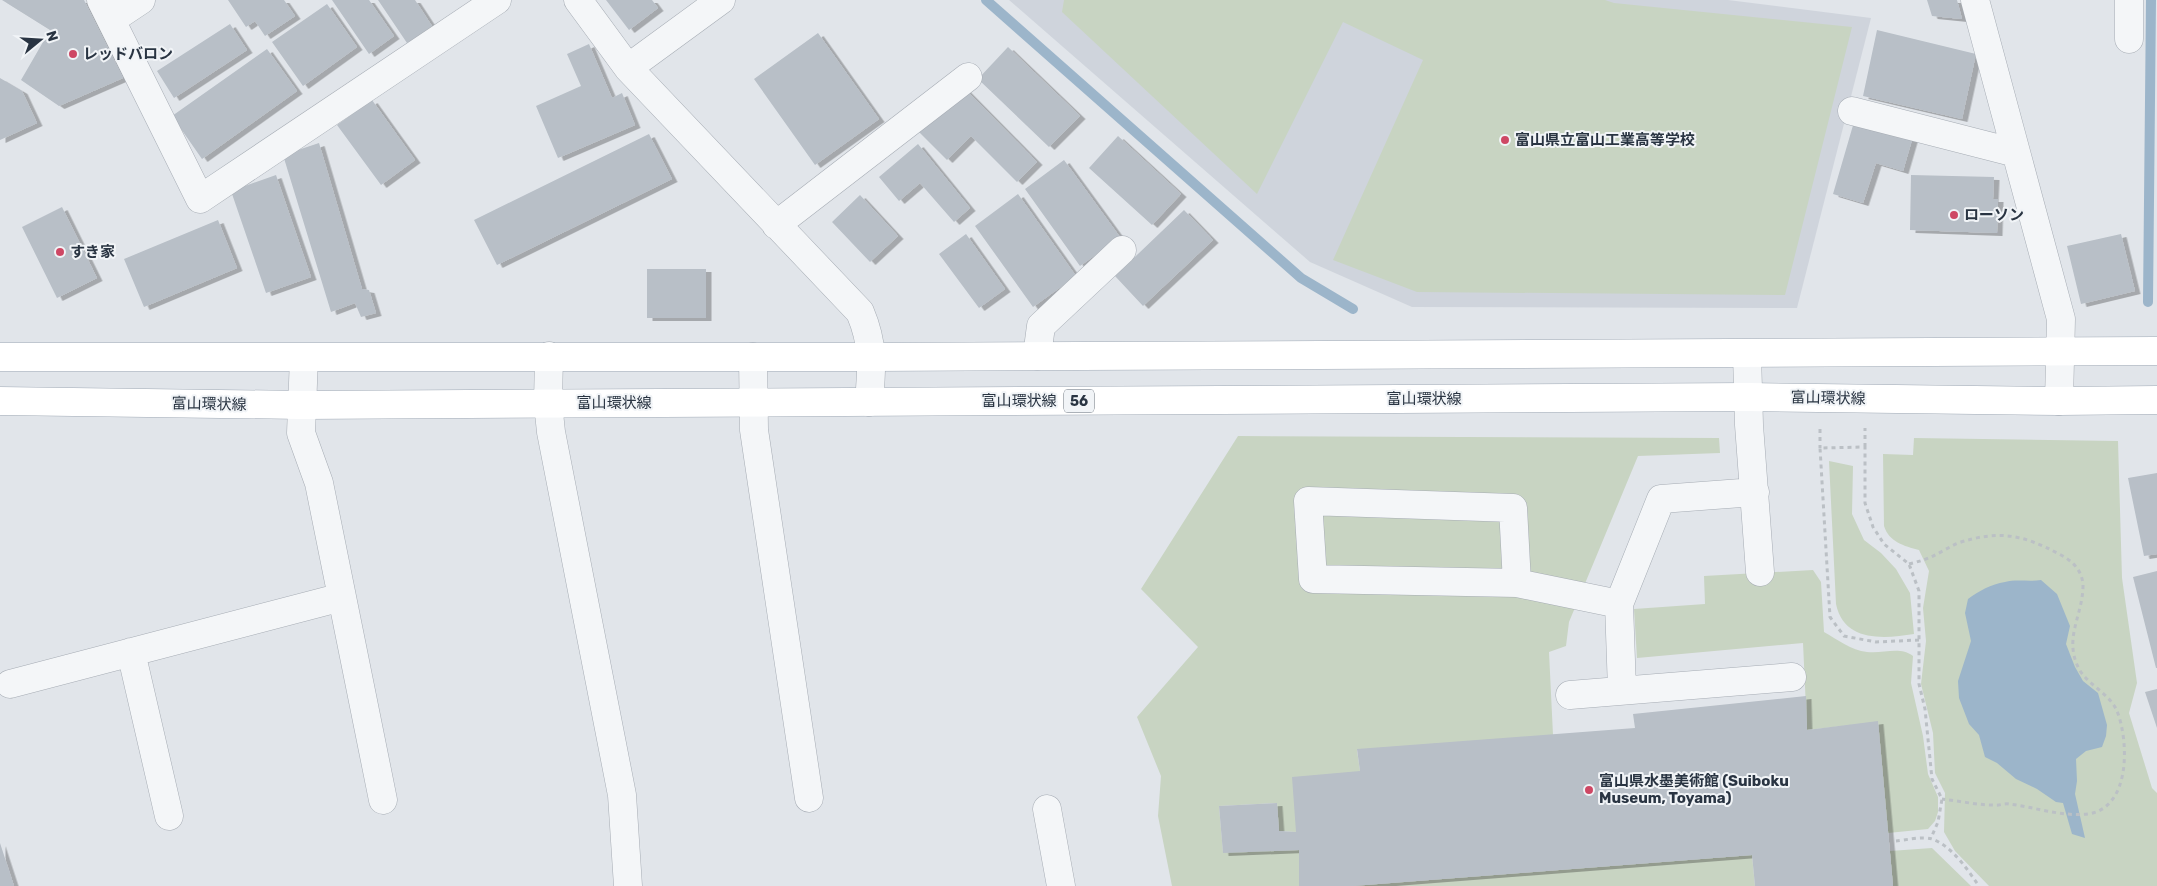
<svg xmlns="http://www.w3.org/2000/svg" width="2157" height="886" viewBox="0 0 2157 886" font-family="Rubik,'Noto Sans JP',sans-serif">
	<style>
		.built { fill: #cfd4dc }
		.green { fill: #c8d4c2 }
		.water { fill: #9cb5ca }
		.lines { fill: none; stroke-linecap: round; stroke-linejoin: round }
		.stream { stroke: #9cb5ca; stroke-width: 10 }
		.building { fill: #b8bfc7; filter: url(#shadow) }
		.minor-casing { stroke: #a6acb4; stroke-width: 29 }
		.major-casing { stroke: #a0aab6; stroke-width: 29 }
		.path { stroke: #bbc0c5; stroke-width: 3; stroke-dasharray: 4 4; stroke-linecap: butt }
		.minor { stroke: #f4f6f8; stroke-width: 28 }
		.major { stroke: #fff; stroke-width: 28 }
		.poi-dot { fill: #ce4764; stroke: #f1f4f7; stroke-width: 2 }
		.labels { text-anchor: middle; stroke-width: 4; stroke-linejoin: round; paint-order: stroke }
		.shield { fill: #f1f4f7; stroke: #656e78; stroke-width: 1 }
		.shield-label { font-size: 14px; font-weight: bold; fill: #293442 }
		.poi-label { font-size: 15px; font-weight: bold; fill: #293442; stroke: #f1f4f7; text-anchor: start }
		.street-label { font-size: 15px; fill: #293442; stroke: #f1f4f7 }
	</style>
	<defs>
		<filter id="shadow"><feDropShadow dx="5.5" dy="3" stdDeviation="0" flood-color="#0004"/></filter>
	</defs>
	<rect width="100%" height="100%" fill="#e1e5ea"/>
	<!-- built -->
	<path class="built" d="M1009,0H1728L1871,18L1797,308L1412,307L1310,262Z"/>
	<!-- green -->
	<path class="green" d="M1064,0H1605L1614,3L1852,27L1785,295L1417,292L1333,260L1423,60L1343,22L1257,194L1062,12Z
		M1238,436L1719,438L1720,453L1638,456L1569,622L1566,646L1549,652L1553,735L1357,750L1360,771L1296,832L1279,831L1277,803L1219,806L1223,852L1299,850V886H1172L1158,816L1161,776L1137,717L1198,647L1141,589Z
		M1914,438L2118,441L2122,578L2137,683L2129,713L2152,788L2157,793V886H1989L1955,851L1944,832L1945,793L1935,773L1933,733L1921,684L1926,641L1923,608L1929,571L1919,550C1904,546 1889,542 1884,526L1883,454L1913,455Z
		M1829,461L1853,466L1852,514L1864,540L1881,553L1896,569L1910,593L1914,634C1883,639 1844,642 1836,604Z
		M1813,570L1821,582L1824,632C1838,640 1851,650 1867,652C1883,654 1900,646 1913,656L1911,683L1923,736L1928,774L1938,797V812L1935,821L1928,829L1888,833L1878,722L1807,730L1803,643L1637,658L1634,609L1705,604L1704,576Z
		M1932,848L1971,886H1893L1890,851Z
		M1752,855L1755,886H1352Z"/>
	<!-- water -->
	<path class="water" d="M2041,580L2057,594L2070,626L2066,644L2075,667L2083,681L2098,693L2107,725L2106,736L2102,747L2086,751L2076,759L2077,781L2075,794L2085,838L2072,834L2063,803L2056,802L2037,789L2016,779L1997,763L1985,757L1979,735L1969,724L1959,698L1958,681L1971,641L1965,613L1968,599C1979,591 1991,584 2005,582C2016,579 2029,582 2041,580Z"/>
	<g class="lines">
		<!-- stream -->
		<path class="stream" d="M986,0L1301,278L1353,309
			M2148,302L2151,0"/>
	</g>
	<!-- building -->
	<path class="building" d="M2,0H84L123,78L59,106L21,80L50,30Z
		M228,0H284L295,16L265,36L255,21L246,27Z
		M332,0H369L394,36L369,54Z
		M378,0H415L432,26L407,43Z
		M606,0H652L658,8L629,30Z
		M1927,0H1957L1962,19L1932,16Z
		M327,4L357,47L303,86L272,42Z
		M230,24L247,50L174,98L157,71Z
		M1877,30L1976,54L1962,119L1863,96Z
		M818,33L879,119L815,165L754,79Z
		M589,44L612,98L622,93L635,125L558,158L536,106L581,86L567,54Z
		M1008,47L1080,116L1049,147L978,79Z
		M267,49L297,91L202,159L172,116Z
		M0,78L22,91L37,123L0,140Z
		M964,88L1037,162L1017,182L971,136L947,160L919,132Z
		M372,100L415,160L381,185L337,125Z
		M1856,115L1914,133L1903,171L1876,163L1863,203L1833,194Z
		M649,134L672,179L497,265L474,220Z
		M1118,136L1181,194L1152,225L1089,168Z
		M319,143L362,289L369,290L376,313L361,317L355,303L331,312L283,155Z
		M918,144L970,208L954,222L920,183L899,201L879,177Z
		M1064,160L1120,237L1080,266L1025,189Z
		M276,175L311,277L266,293L231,191Z
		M1911,175L1994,177L1993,199H1998L1997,233L1910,230Z
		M1018,194L1076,276L1033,307L975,226Z
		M860,195L898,236L870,262L832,222Z
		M62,207L97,278L57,298L22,227Z
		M1184,210L1213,240L1143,306L1115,276Z
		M218,220L237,268L144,307L124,259Z
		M966,234L1005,289L979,308L939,254Z
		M2121,234L2135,291L2081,304L2067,246Z
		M647,269H706V318H647Z
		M2157,473V554L2144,556L2128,478Z
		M2157,571V668H2156L2133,577Z
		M2157,689V728L2145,692Z
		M1806,696L1807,730L1878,721L1893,886H1755L1752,855L1352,886H1299V850L1223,853L1219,806L1277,803L1279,831L1296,832L1292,777L1360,771L1357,749L1635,728L1633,714Z
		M0,843L14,886H0Z"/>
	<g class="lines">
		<!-- minor casing -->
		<g class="minor-casing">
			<path id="minor" d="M101,0L200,199L497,0
				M578,0L628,68L860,312C874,345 872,367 869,402
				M1975,0L2061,319L2059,401
				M111,20L141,0
				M2129,39V0
				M628,68L721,0
				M1852,111L2016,153
				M776,225L968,77
				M1747,354L1749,425L1760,572
				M549,356L548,403L551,432L622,795L628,886
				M1037,356L1041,326L1122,250
				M753,357L754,430L809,798
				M304,358L301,433L319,483L383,800
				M1517,583L1513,508L1308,501L1313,579L1517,583L1619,604L1661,499L1755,492
				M1619,604L1622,690
				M131,652L169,816
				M10,684L342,597
				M1570,695L1792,677
				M1047,809L1061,886"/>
		</g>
		<!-- major casing -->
		<g class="major-casing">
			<path id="major" d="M0,357H872L2157,351
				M0,401L302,405L1748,397L2059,401L2157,400"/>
		</g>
		<!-- path -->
		<path class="path" d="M1820,429V448
			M1865,447V428
			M1909,564C1917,562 1924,560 1931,557C1940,553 1949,547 1958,543C1998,530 2022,534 2059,554C2071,560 2082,569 2083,585C2083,616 2063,638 2079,669C2088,685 2110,694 2117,711C2129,741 2131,808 2088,814C2062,817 2034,807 2009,804C2004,803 1999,806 1994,805C1977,805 1959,801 1942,799
			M1919,640L1876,642L1844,636L1830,617L1820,448L1865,447V503L1873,527L1884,544L1909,564L1919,591V684L1925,709L1932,779L1942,799L1938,822L1931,838
			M1896,841C1906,840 1923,836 1932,839C1952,846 1967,869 1979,886"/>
		<!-- minor -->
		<use href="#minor" class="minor"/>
		<!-- major -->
		<use href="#major" class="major"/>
	</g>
	<!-- markers -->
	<g class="poi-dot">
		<circle cx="73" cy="54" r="5"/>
		<circle cx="1505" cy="140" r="5"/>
		<circle cx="1954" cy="215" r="5"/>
		<circle cx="60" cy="252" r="5"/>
		<circle cx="1589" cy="790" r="5"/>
	</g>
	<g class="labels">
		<!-- shield labels -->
		<rect class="shield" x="1064" y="389.5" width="30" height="23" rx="4"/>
		<g class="shield-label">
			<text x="1079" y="406">56</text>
		</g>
		<!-- poi labels -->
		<g class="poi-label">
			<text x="83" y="59">レッドバロン</text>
			<text x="1515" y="145">富山県立富山工業高等学校</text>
			<text x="1964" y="220">ローソン</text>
			<text x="70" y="257">すき家</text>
			<text x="1599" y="786">富山県水墨美術館 (Suiboku<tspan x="1599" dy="17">Museum, Toyama)</tspan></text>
		</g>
		<!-- street labels -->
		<g class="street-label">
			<text transform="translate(1828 398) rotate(1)" y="5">富山環状線</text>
			<text x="1424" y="404">富山環状線</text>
			<text x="1019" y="406">富山環状線</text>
			<text x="614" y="408">富山環状線</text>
			<text transform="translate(209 404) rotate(1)" y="5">富山環状線</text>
		</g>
	</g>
	<!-- north arrow -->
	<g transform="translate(40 40) rotate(72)" stroke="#f1f4f7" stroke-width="4" paint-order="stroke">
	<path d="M0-4L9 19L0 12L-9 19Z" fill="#293442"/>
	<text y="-8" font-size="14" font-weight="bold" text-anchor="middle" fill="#293442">N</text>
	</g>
</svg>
